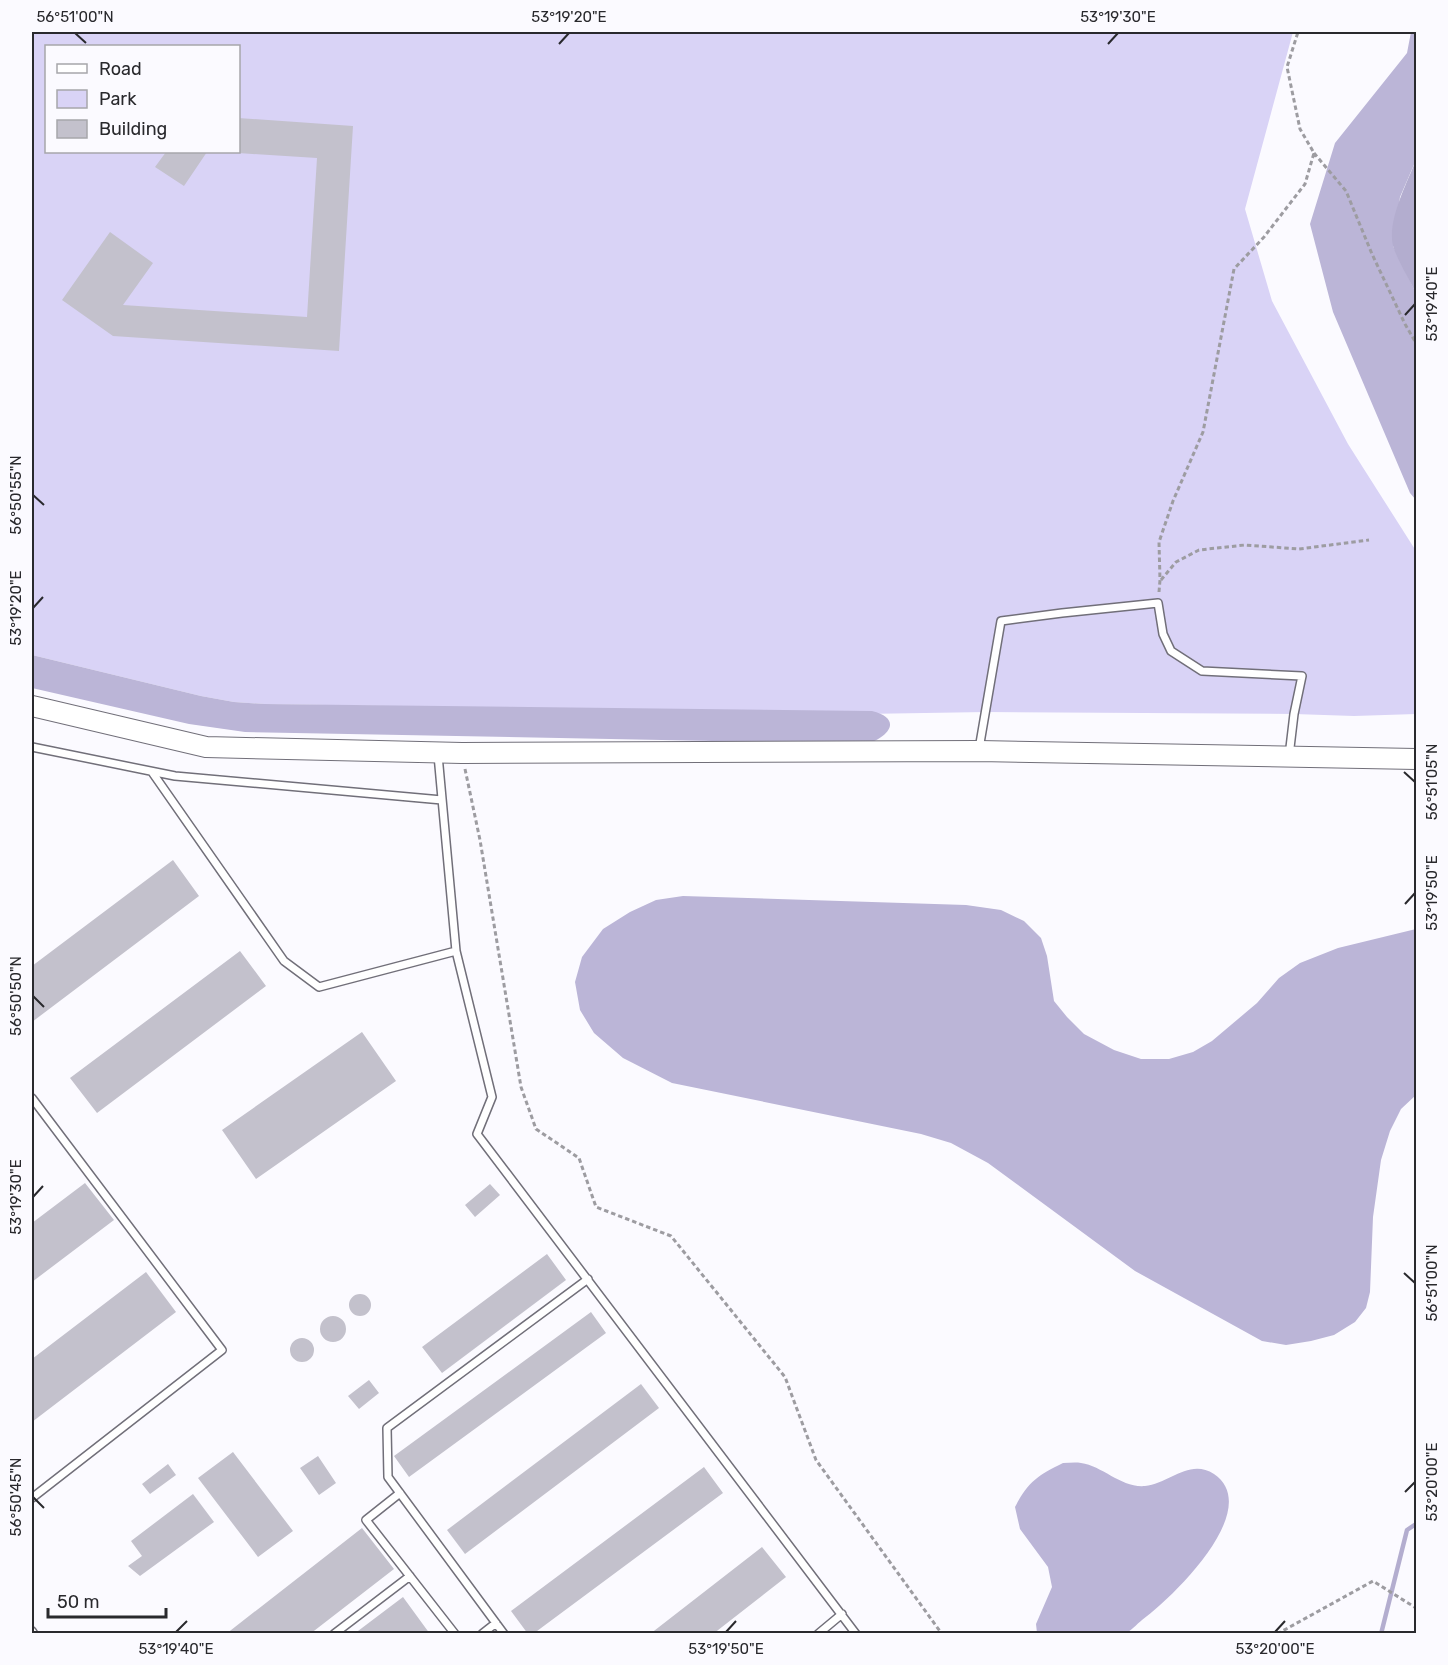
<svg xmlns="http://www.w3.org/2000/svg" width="1448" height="1665" viewBox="0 0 1448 1665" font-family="Rubik,sans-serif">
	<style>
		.green { fill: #d9d3f6; fill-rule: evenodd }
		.forest { fill: #bbb5d7 }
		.water { fill: #b3adcf }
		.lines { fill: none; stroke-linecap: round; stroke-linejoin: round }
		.stream { stroke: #b3adcf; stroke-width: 4.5 }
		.building { fill: #c3c1cc }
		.lane-casing { stroke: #716f79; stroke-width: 10 }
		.secondary-casing { stroke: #716f79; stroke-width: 22 }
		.path { stroke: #9d9ca1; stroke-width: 3; stroke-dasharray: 4.5 3; stroke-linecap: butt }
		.lane { stroke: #fff; stroke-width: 7 }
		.secondary { stroke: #fff; stroke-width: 20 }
		.ticks { fill: none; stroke: #29292d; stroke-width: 2 }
		.neatline { fill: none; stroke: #29292d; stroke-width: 2 }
		.ticks-label { font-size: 15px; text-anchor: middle; fill: #29292d }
	</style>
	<rect width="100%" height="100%" fill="#fbfaff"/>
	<!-- green -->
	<path class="green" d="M32,32H1293L1245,209L1272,301L1348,444L1416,551V714L1354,716L1294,714L986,712L863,714L265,704L234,702L201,696L32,655ZM46,46H238V152H46Z"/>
	<!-- forest -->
	<path class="forest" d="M1411,32H1416V160L1400,197L1393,246L1416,293V500L1410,493L1333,312L1310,224L1335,143L1407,53Z
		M32,655L201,696L234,702L265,704L872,711C904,719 888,738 866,744L245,732L189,724L32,688Z
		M683,896L966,905L1001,910L1024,921L1041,938L1047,956L1054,1001L1067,1017L1084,1034L1114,1050L1141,1059H1169L1193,1052L1212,1041L1257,1003L1279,978L1300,963L1338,948L1416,929V1095L1401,1109L1390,1131L1381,1160L1373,1217L1370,1292L1366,1308L1355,1322L1334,1335L1311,1341L1286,1345L1262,1341L1135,1271L988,1163L951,1143L921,1134L672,1083L623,1058L594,1033L580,1010L575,982L582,957L603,929L630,912L656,900Z
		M1063,1463C1069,1463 1075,1462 1081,1463C1103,1466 1121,1488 1145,1486C1169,1484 1189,1458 1214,1474C1265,1509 1171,1599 1142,1620C1137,1624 1130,1632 1124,1634C1118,1635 1107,1634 1101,1634C1080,1634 1058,1634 1037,1633L1036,1624L1052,1587L1048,1567L1020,1529L1015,1507C1028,1482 1038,1475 1063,1463Z"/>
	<!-- water -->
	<path class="water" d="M1416,160V293C1410,281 1397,259 1393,246C1387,221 1407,183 1416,160Z"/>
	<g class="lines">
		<!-- stream -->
		<path class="stream" d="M1381,1634L1407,1530L1416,1524"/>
	</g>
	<!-- building -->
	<path class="building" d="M238,118L353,126L339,351L113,336L62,300L110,232L153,263L123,305L307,317L317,158L238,153Z
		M166,152H207L184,186L155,167Z
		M173,860L199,896L32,1022V966Z
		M240,951L266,986L97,1113L70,1078Z
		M362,1032L396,1081L256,1179L222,1130Z
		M85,1183L114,1220L32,1282V1223Z
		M490,1184L500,1195L475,1217L465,1205Z
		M547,1254L566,1280L442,1373L422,1347Z
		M146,1272L176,1312L32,1422V1359Z
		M349 1305a11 11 0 1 1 22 0a11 11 0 1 1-22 0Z
		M591,1312L606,1333L409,1477L394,1456Z
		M320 1329a13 13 0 1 1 26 0a13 13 0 1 1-26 0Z
		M290 1350a12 12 0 1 1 24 0a12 12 0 1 1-24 0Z
		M369,1380L379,1393L359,1409L348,1396Z
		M641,1384L659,1408L465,1554L447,1530Z
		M233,1452L293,1531L258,1557L198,1478Z
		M318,1456L336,1483L319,1495L300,1468Z
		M168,1464L176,1475L150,1494L142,1484Z
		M704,1467L723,1493L533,1634H528L511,1611Z
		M193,1494L214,1522L140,1576L128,1566L142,1556L131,1541Z
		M362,1528L394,1569L310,1634H226Z
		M762,1547L786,1577L713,1634H650Z
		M403,1597L430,1634H354Z"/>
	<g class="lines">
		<!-- lane casing -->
		<g class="lane-casing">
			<path id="lane" d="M32,747L175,776L442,800
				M979,749L1001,621L1062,613L1158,603L1163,634L1171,651L1202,671L1302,676L1294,714L1289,756
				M438,755L456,951L492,1097L477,1134L856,1634
				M152,772L284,961L319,987L456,951
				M32,1098L222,1350L32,1498
				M400,1493L366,1520L455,1634
				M32,1631L34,1634
				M334,1634L410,1576
				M482,1634L496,1623
				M504,1634L388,1477L387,1428L588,1279
				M818,1634L842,1614"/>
		</g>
		<!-- secondary casing -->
		<g class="secondary-casing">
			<path id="secondary" d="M32,706L206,747L462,753L979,751L1416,759"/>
		</g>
		<!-- path -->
		<path class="path" d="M1314,153L1346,191L1372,254L1405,324L1416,343
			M1161,580L1176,562L1199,550L1245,545L1299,549L1369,540
			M1159,592L1160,580L1159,542L1173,501L1203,432L1234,269L1264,237L1305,184L1314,153L1300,129L1287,67L1298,32
			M465,769L480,840L521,1087L536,1129L579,1158L596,1207L671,1236L785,1377L816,1460L942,1634
			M1277,1634L1373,1581L1416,1608"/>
		<!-- lane -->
		<use href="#lane" class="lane"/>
		<!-- secondary -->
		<use href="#secondary" class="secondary"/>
	</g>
	<!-- ticks -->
	<path class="ticks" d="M75,33L86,43M559,44L569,33M1108,44L1118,33M1405,315L1415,304M33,495L44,505M33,608L43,597M1404,772L1415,782M1405,904L1415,893M33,996L44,1007M33,1197L43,1186M1404,1273L1415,1283M1405,1492L1415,1482M33,1497L44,1508M176,1632L187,1621M726,1632L736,1621M1275,1632L1285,1621"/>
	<!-- border -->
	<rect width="1448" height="1665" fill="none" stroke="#fbfaff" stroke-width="66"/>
	<!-- legend -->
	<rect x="45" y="45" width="195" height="108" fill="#fbfaff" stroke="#a7a6ab" stroke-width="1.5"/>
	<rect x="57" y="64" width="30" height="9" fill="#ffffff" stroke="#a7a6ab" stroke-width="1.5"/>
	<text x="99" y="75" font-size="18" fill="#29292d">Road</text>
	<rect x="57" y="90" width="30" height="18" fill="#d9d3f6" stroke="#a7a6ab" stroke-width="1.5"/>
	<text x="99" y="105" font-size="18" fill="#29292d">Park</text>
	<rect x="57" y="120" width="30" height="18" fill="#c3c1cc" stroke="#a7a6ab" stroke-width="1.5"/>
	<text x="99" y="135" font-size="18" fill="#29292d">Building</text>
	<!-- scale -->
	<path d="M48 1608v9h118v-9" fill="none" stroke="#29292d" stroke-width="3"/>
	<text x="57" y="1608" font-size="18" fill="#29292d" stroke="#fbfaff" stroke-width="4.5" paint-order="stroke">50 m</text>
	<rect x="33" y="33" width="1382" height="1599" class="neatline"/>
	<g class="ticks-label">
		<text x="75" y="22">56°51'00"N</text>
		<text x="569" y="22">53°19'20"E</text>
		<text x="1118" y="22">53°19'30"E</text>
		<text transform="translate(1432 304) rotate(-90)" y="5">53°19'40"E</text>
		<text transform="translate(16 495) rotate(-90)" y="5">56°50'55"N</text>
		<text transform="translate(16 608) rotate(-90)" y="5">53°19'20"E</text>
		<text transform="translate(1432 782) rotate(-90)" y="5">56°51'05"N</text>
		<text transform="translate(1432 893) rotate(-90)" y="5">53°19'50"E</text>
		<text transform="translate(16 996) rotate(-90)" y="5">56°50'50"N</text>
		<text transform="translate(16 1197) rotate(-90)" y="5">53°19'30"E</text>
		<text transform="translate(1432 1283) rotate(-90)" y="5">56°51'00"N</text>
		<text transform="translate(1432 1482) rotate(-90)" y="5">53°20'00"E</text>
		<text transform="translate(16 1497) rotate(-90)" y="5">56°50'45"N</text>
		<text x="176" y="1654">53°19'40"E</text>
		<text x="726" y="1654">53°19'50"E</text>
		<text x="1275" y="1654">53°20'00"E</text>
	</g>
</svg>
